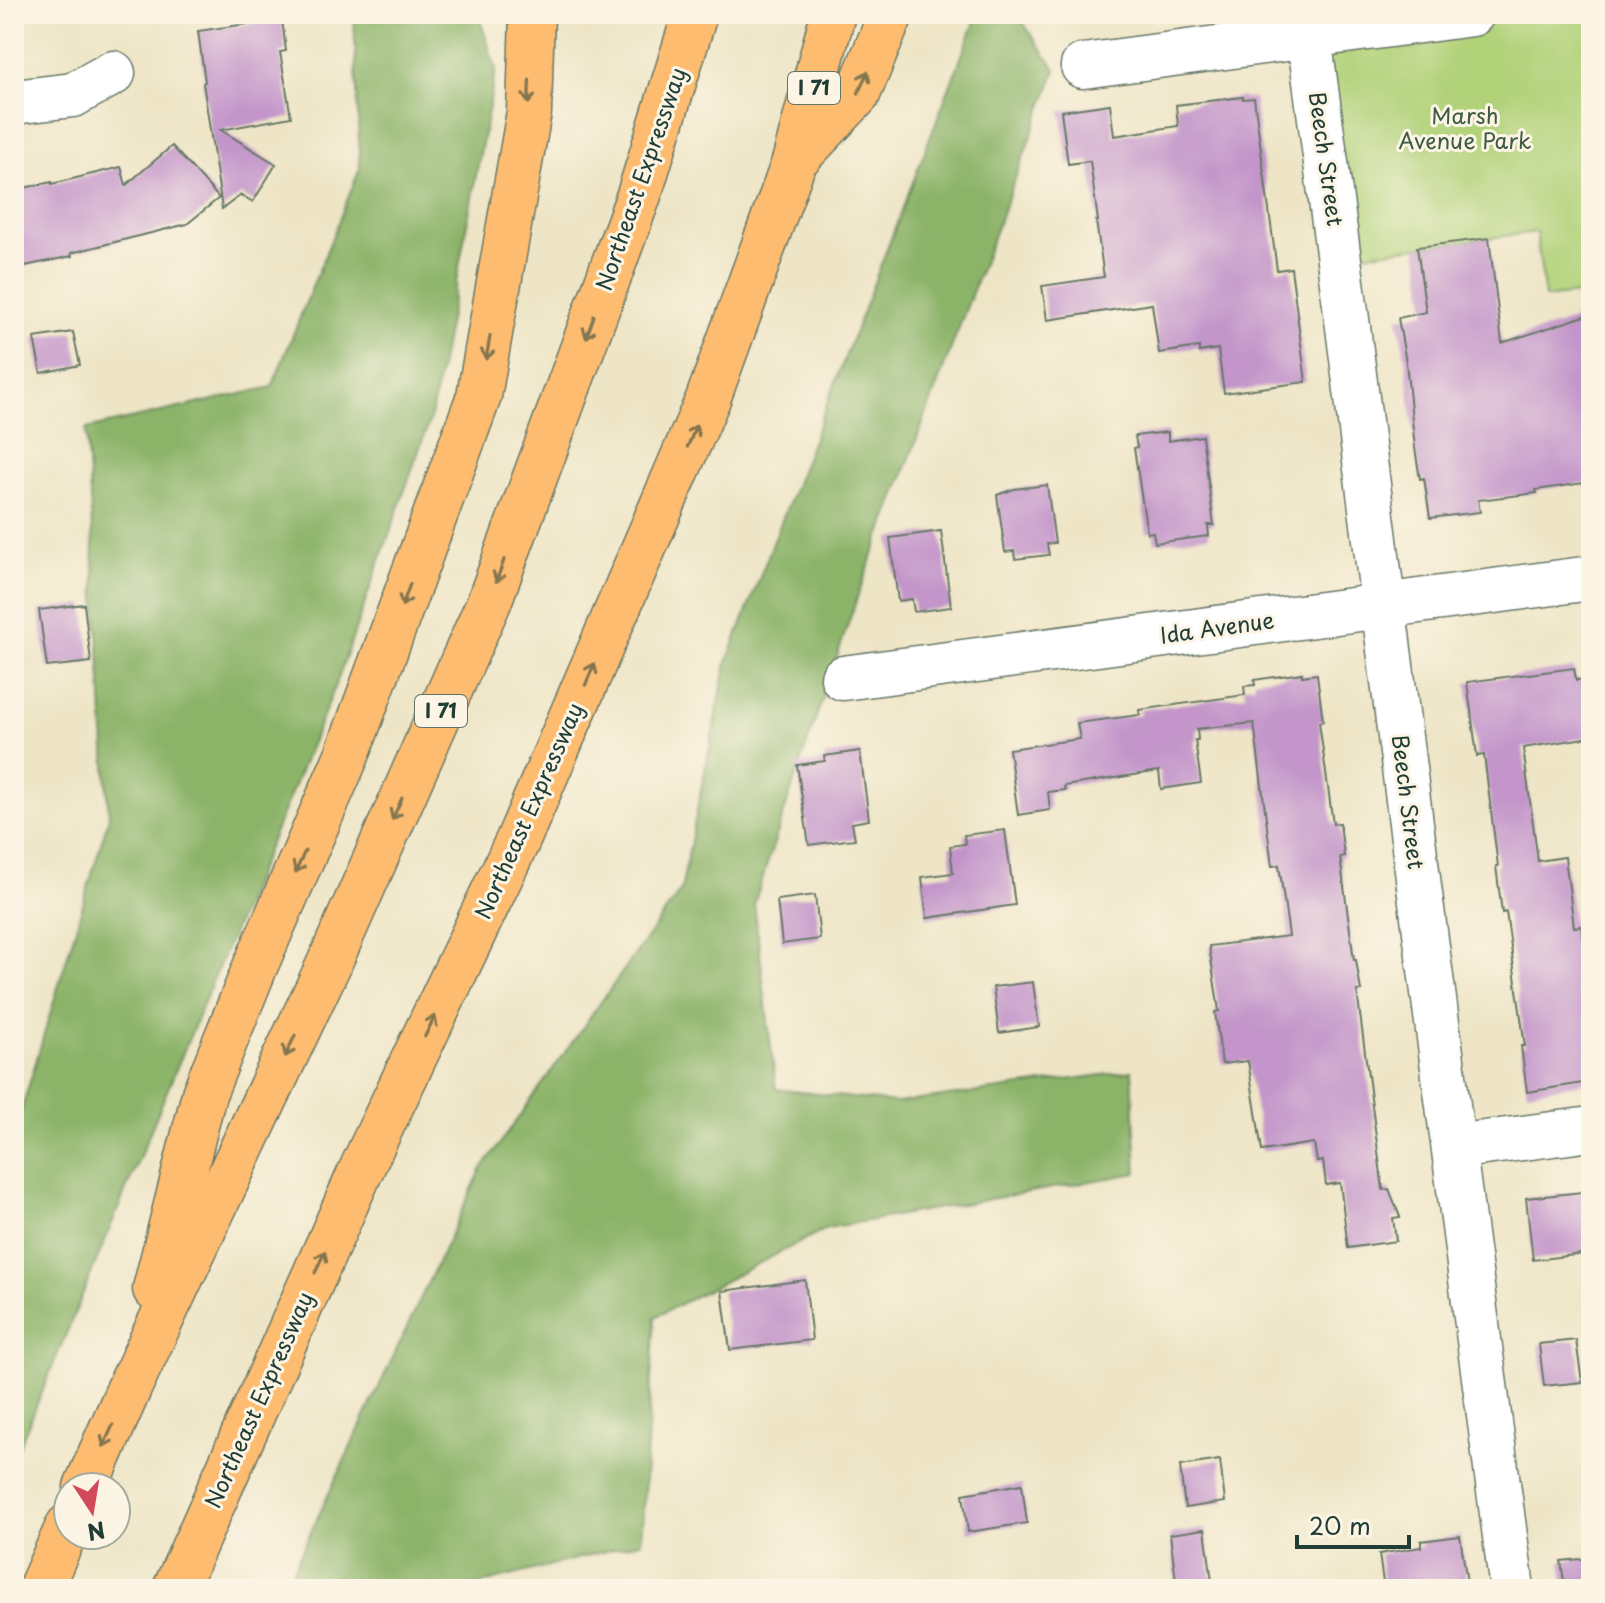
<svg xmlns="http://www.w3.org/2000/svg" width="1605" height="1603" viewBox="0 0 1605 1603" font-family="'Playpen Sans',sans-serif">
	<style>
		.green { fill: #b1d279; stroke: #688856; stroke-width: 2 }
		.forest { fill: #8cb469; stroke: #56784e; stroke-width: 2 }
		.building { fill: #c395ca }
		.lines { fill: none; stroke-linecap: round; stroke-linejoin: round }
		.minor-casing { stroke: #677867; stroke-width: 47 }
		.highway-casing { stroke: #677867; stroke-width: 47 }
		.minor { stroke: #fff; stroke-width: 44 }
		.highway { stroke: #febc70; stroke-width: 44 }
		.oneway { stroke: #83764f }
		.labels { text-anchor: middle; stroke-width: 6; stroke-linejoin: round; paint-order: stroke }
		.shield { fill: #fcf5e5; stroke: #617469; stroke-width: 2 }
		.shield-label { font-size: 20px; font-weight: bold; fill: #1f3d34 }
		.park-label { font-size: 22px; fill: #3c5b42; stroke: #fcf5e5 }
		.street-label { font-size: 22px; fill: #1f3d34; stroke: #fcf5e5 }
	</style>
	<rect width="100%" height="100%" fill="#fcf5e5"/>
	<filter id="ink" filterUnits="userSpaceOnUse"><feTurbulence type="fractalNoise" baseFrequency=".0125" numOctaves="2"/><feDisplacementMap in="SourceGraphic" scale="16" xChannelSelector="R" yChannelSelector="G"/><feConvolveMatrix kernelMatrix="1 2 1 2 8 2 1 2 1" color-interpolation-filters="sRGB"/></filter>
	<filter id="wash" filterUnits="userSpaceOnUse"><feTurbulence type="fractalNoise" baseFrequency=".006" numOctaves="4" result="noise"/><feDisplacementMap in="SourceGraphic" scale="32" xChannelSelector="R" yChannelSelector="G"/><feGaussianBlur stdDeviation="1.8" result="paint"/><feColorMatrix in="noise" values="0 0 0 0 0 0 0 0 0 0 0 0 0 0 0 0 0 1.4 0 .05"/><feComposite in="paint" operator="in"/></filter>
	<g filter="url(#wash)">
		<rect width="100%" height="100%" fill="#eee5c6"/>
		<!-- green -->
		<path class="green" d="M1472,14H1591V292L1545,298L1536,232L1339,257L1309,36Z"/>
		<!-- forest -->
		<path class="forest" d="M354,14H478L496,69L431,416L335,687L14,1459V1135L109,817L86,429L272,387L360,168Z
			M978,14H1017L1056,70L858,595L795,779L754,904L776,1089L897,1103L1132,1071L1137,1173L827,1228L655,1317L641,1542L460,1589H284L481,1170L681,890L727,662Z"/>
		<g id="blocks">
			<!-- building -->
			<path class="building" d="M282,19L286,51L280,52L291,117L221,130L276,164L253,202L241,195L222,209L203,83L205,82L198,31Z
				M1243,97V99L1254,98L1277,270L1291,268L1306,382L1224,393L1218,349L1199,352V347L1159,353L1152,304L1047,320L1042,286L1104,277L1096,221H1098L1090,161L1068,164L1061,111L1110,104L1114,136L1178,126L1176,105Z
				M172,146L219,198L187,224L71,253L72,256L25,266L14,212V190L52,182V184L121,167L126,185Z
				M1489,238L1502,343L1591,314V426L1585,427L1591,468V482L1536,490L1537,493L1478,500L1480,512L1430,518L1424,478L1420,479L1415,448L1406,362L1398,318L1426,312L1417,247Z
				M73,332L80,365L41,373L34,338Z
				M1168,432V441L1202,436L1214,525H1208L1209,536L1155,543L1153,532L1147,533L1134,448L1137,447L1135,436Z
				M1047,485L1055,543L1047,544L1049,555L1015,559L1014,551L1005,552L997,495L1014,489Z
				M941,531L951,607L914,612L912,599L898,601L890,538Z
				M84,604L91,662L47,667L39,610Z
				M1574,668L1576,680L1591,679V737L1523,748L1538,861L1565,857L1574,927L1581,926L1584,949L1591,947V1080L1583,1081V1083L1527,1092L1521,1046H1525L1506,912L1502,913L1496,866H1498L1484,755L1477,756L1467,682Z
				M1302,673V676L1317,674L1323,721L1319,722L1333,824L1340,823L1344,856L1340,857L1354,960H1356L1361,991H1357L1383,1190L1389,1189L1400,1217L1393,1218L1396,1241L1348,1248L1340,1183L1326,1185L1323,1161L1317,1162L1314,1143L1262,1151L1248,1061L1222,1064L1215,1012L1219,1011L1209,946L1289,936L1279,865L1272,866L1254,723L1197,729L1198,740H1195L1201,783L1161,789L1159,771L1064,786L1065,790L1048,792L1050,810L1018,815L1009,749L1080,739L1077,723L1140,715L1139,710L1245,695L1244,686L1255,685L1254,680Z
				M860,751L869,820L852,823L855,839L809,845L797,765L825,761L824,756Z
				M1005,830L1015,905L927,918L922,877L953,873L950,846L965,844L964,835Z
				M815,895L820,939L782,944L777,900Z
				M1033,982L1039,1027L999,1033L993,987Z
				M1591,1191V1253L1533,1260L1526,1198Z
				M805,1280L812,1340L730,1350L722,1291Z
				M1576,1340L1582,1382L1544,1386L1539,1344Z
				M1220,1460L1225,1502L1185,1508L1180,1466Z
				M1022,1484L1027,1523L968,1532L963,1494Z
				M1205,1529L1213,1589H1177L1170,1534Z
				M1460,1536L1468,1589H1384L1379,1554L1421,1547V1541Z
				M1591,1558V1589H1565L1561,1561Z"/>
		</g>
	</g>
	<g filter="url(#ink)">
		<use href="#blocks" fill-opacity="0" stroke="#677867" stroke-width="2"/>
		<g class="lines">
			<!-- minor casing -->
			<g class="minor-casing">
				<path id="minor" d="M1306,14L1348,327L1420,894L1512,1589
					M1083,66L1472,14
					M14,102L73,95L113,73
					M843,678L1591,578
					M1454,1147L1591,1129"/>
			</g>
			<!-- highway casing -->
			<g class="highway-casing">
				<path id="highway" d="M798,157L858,94L891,14
					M155,1289L204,1094L255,967L347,755L479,396L529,112L532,14
					M86,1487L130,1386L329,964L489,602L639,195L695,14
					M40,1589L68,1526
					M175,1589L366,1159L518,840L708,399L794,162L833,14"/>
			</g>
			<!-- minor -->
			<use href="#minor" class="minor"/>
			<!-- highway -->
			<use href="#highway" class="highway"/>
		</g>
		<!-- one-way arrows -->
		<defs><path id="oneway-shaft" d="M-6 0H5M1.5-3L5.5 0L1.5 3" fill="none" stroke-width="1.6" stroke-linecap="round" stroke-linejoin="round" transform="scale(2)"/></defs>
		<g class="oneway">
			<use href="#oneway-shaft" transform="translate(863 82) rotate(-67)"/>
			<use href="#oneway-shaft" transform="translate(529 92) rotate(92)"/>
			<use href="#oneway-shaft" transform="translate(590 327) rotate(110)"/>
			<use href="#oneway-shaft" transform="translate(488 348) rotate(100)"/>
			<use href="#oneway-shaft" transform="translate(692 436) rotate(-67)"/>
			<use href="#oneway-shaft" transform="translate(500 571) rotate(110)"/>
			<use href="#oneway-shaft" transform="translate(406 595) rotate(110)"/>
			<use href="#oneway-shaft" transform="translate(590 674) rotate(-67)"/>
			<use href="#oneway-shaft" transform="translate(397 809) rotate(114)"/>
			<use href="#oneway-shaft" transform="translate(300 862) rotate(114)"/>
			<use href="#oneway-shaft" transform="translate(430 1026) rotate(-64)"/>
			<use href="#oneway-shaft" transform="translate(290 1046) rotate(115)"/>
			<use href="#oneway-shaft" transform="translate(320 1262) rotate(-66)"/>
			<use href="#oneway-shaft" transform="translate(108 1436) rotate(114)"/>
		</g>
	</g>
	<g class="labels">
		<!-- shield labels -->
		<g class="shield">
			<rect x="788" y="72" width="52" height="32" rx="6"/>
			<rect x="415" y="695" width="52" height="32" rx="6"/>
		</g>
		<g class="shield-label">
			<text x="814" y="95">I 71</text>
			<text x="441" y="718">I 71</text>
		</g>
		<!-- park labels -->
		<g class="park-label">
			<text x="1465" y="124">Marsh<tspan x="1465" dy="25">Avenue Park</tspan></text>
		</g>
		<!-- street labels -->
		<g class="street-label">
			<text transform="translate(1326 159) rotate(82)" y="8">Beech Street</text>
			<text transform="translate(641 179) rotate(-71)" y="8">Northeast Expressway</text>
			<text transform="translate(1217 628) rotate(-8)" y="8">Ida Avenue</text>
			<text transform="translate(1408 802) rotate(83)" y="8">Beech Street</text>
			<text transform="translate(529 811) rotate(-66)" y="8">Northeast Expressway</text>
			<text transform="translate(259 1400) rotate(-66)" y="8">Northeast Expressway</text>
		</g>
	</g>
	<!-- margin -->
	<rect width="1605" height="1603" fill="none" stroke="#fcf5e5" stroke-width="48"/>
	<!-- north arrow -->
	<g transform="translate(92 1511) rotate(168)"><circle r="38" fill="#fcf5e5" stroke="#a4ab9e" stroke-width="2"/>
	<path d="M0-6L14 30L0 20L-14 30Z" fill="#d1495b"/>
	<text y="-12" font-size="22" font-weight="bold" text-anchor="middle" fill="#1f3d34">N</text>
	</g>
	<!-- scale -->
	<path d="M1297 1535v12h112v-12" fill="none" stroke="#1f3d34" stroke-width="4"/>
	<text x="1309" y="1535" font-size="24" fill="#1f3d34" stroke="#fcf5e5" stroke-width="6" paint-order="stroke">20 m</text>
</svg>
